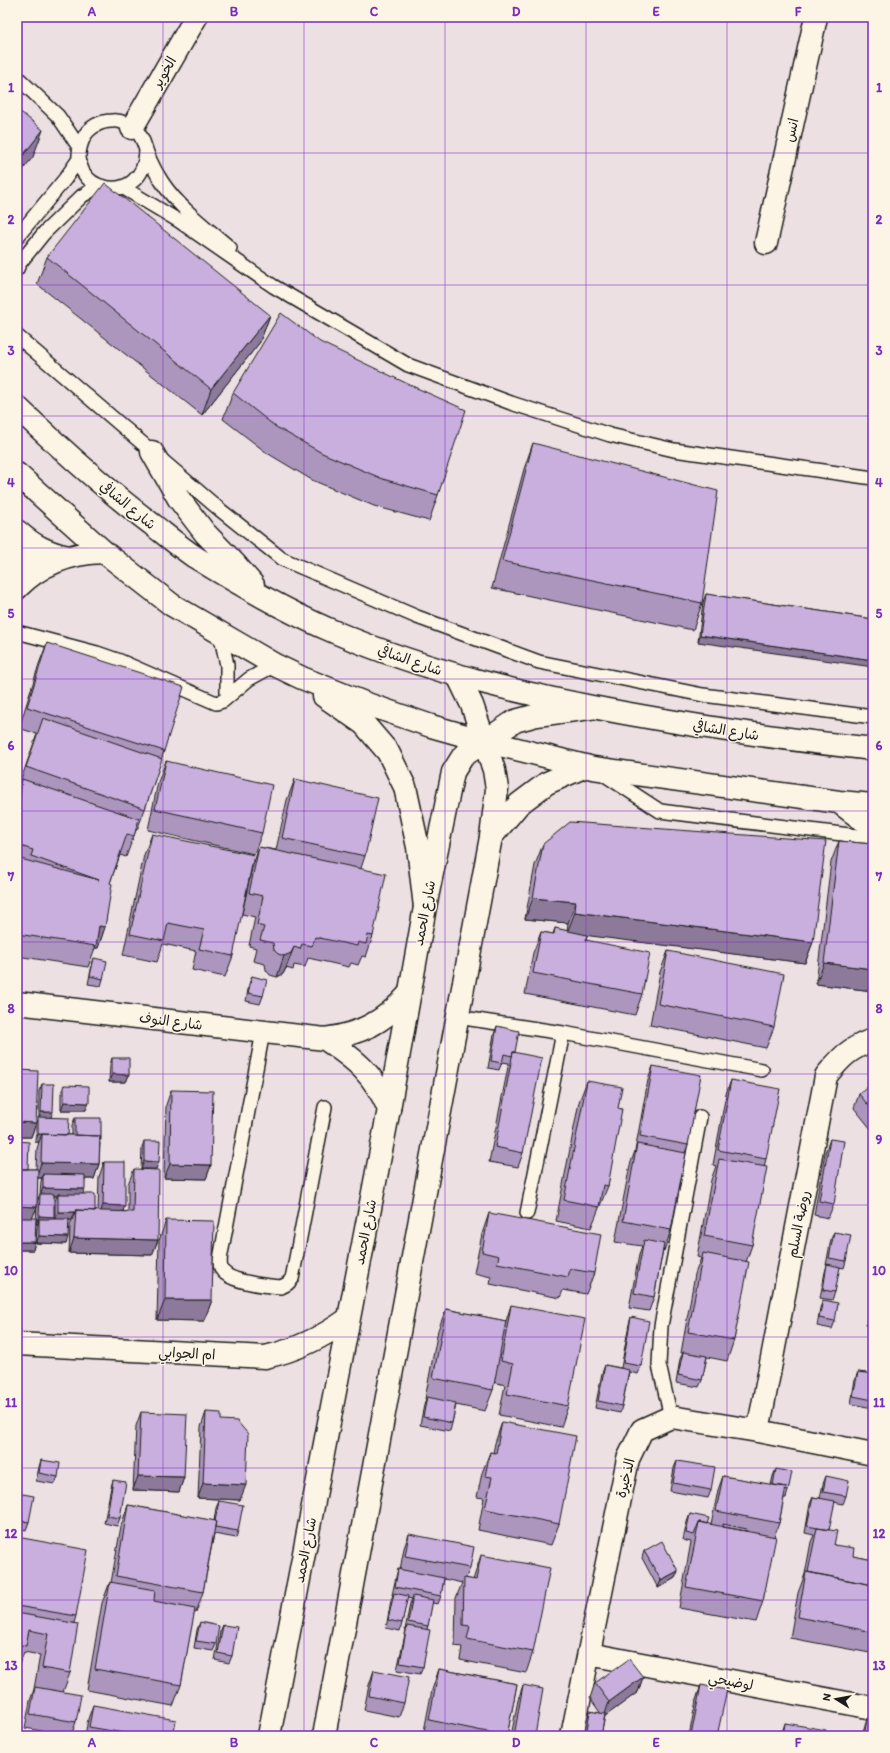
<svg xmlns="http://www.w3.org/2000/svg" width="890" height="1753" viewBox="0 0 890 1753" font-family="Itim,'Playpen Sans Arabic',sans-serif">
	<style>
		.lines { fill: none; stroke-linecap: round; stroke-linejoin: round }
		.service-casing { stroke: #1c1c1c; stroke-width: 16 }
		.minor-casing { stroke: #1c1c1c; stroke-width: 25 }
		.tertiary-casing { stroke: #1c1c1c; stroke-width: 25 }
		.secondary-casing { stroke: #1c1c1c; stroke-width: 25 }
		.service { stroke: #fcf5e5; stroke-width: 13 }
		.minor { stroke: #fcf5e5; stroke-width: 22 }
		.tertiary { stroke: #fcf5e5; stroke-width: 22 }
		.secondary { stroke: #fcf5e5; stroke-width: 22 }
		.wall { fill: #ad96be; stroke: #1c1c1c; fill-rule: evenodd }
		.shaded-wall { fill: #8d7a9b; stroke: #1c1c1c }
		.building { fill: #c9afdd; stroke: #1c1c1c }
		.grid { fill: none; stroke: #7b2cbf; stroke-width: 1; stroke-opacity: 0.55 }
		.labels { text-anchor: middle; stroke-width: 3; stroke-linejoin: round; paint-order: stroke }
		.street-label { font-size: 14px; fill: #1c1c1c; stroke: #fcf5e5 }
		.neatline { fill: none; stroke: #7b2cbf; stroke-width: 1.5 }
		.grid-label { font-size: 13px; text-anchor: middle; font-weight: bold; fill: #7b2cbf }
	</style>
	<rect width="100%" height="100%" fill="#ede0e3"/>
	<filter id="ink" filterUnits="userSpaceOnUse"><feTurbulence type="fractalNoise" baseFrequency=".025" numOctaves="2"/><feDisplacementMap in="SourceGraphic" scale="8" xChannelSelector="R" yChannelSelector="G"/><feConvolveMatrix kernelMatrix="1 2 1 2 8 2 1 2 1" color-interpolation-filters="sRGB"/></filter>
	<g filter="url(#ink)">
		<g class="lines">
			<!-- service casing -->
			<g class="service-casing">
				<path id="service" d="M17,77L58,116L79,147
					M146,151C144,211 60,192 83,139C88,127 101,121 112,121C121,120 131,125 137,131C143,138 144,144 147,153C151,163 156,173 162,182C179,208 207,228 230,248
					M122,187L179,221L273,286L408,365L511,403L610,435L674,450L873,478
					M17,237L65,179L79,159
					M17,269L19,264L44,233L82,196L99,186
					M17,336L219,509L282,559L417,617L539,662L703,695L873,717
					M17,632L97,653L120,661L216,703L223,701L249,679L275,665
					M220,633L227,665V697
					M602,773L660,811L873,838
					M457,1017L563,1033L762,1070
					M263,1032L221,1254C220,1260 219,1265 222,1270C229,1282 267,1286 281,1287L287,1284L292,1279L325,1107
					M527,1213L563,1033
					M671,1417L659,1365L661,1326L700,1117"/>
			</g>
			<!-- minor casing -->
			<g class="minor-casing">
				<path id="minor" d="M132,128L196,17
					M766,243L816,17
					M17,531C34,546 46,552 68,557
					M17,558L39,570
					M17,588C40,564 71,553 104,552
					M17,1003L325,1039C361,1034 384,1022 409,994
					M325,1039C356,1060 373,1073 389,1109
					M17,1344L265,1357C297,1350 322,1338 348,1319
					M758,1431L826,1076C841,1057 850,1048 873,1040
					M589,1654L873,1708
					M572,1736L628,1459L642,1430L671,1417L758,1431L873,1454"/>
			</g>
			<!-- tertiary casing -->
			<g class="tertiary-casing">
				<path id="tertiary" d="M269,1736L389,1109L425,907L453,772L463,756L515,721L537,715L590,708
					M324,1736L491,837L497,789L494,770L472,705L458,676"/>
			</g>
			<!-- secondary casing -->
			<g class="secondary-casing">
				<path id="secondary" d="M17,407C61,449 105,489 153,525C167,536 180,547 195,557C240,585 287,612 337,633C429,672 526,695 624,713C707,728 789,740 873,749
					M152,452L179,499L205,533L235,564L253,585
					M17,474L104,552L172,605L275,665L302,678L367,704L431,726L484,741L593,768L839,802L873,805
					M324,696L364,724L388,752L405,787L418,847L425,907
					M839,802L860,818L873,825
					M491,837L519,804L547,783L586,766"/>
			</g>
			<!-- service -->
			<use href="#service" class="service"/>
			<!-- minor -->
			<use href="#minor" class="minor"/>
			<!-- tertiary -->
			<use href="#tertiary" class="tertiary"/>
			<!-- secondary -->
			<use href="#secondary" class="secondary"/>
		</g>
		<!-- wall -->
		<path class="wall" d="M47,257L270,315L260,342L202,415L37,284Z
			M233,393L438,495L429,521L374,506L312,480L267,453L223,419Z
			M533,443L702,603L693,630L492,588L524,469Z
			M706,594L873,619L698,642L703,602Z
			M47,643L164,751L145,809L137,830H136L126,857L120,855L110,883L105,927L98,948H95L88,967L17,956V794L19,789L18,788L37,734L19,728L39,664Z
			M166,761L262,833L254,854L148,830L158,782Z
			M295,779L365,856L361,868L373,936L366,957L362,956L358,965L351,963L349,967L308,958L305,967L294,965L293,970L286,968L283,974L277,977L270,975L266,970L265,964L253,961L256,948L249,946L255,917L242,914L252,868L259,847L276,850L287,800Z
			M152,834L233,956L225,977L192,970L196,951L163,944L157,962L123,955L144,855Z
			M839,841L873,844V991L816,984L831,862Z
			M543,844L813,942L805,963L587,935L586,940L642,994L635,1015L525,994L533,953L541,932L553,934L555,928L567,931L568,923L525,919L535,865Z
			M668,951L774,1027L766,1048L650,1025L660,972Z
			M94,958L103,979L101,986L88,984L92,965Z
			M252,976L263,996L260,1004L246,1001L249,984Z
			M497,1026L515,1052L523,1153L518,1167L489,1162L508,1067L509,1063L502,1062L499,1070L488,1068L494,1034Z
			M112,1058L129,1075L126,1082H109L110,1065Z
			M653,1066L688,1145L685,1153L671,1230L664,1251L663,1250L654,1297L649,1311L629,1308L639,1255L642,1246L615,1242L630,1165L635,1151L648,1080Z
			M18,1070L36,1123L31,1137H17V1074Z
			M731,1080L766,1159L764,1167L752,1245L746,1262L734,1340L727,1361L707,1357L702,1380L699,1387L676,1383L680,1359L683,1353H681L695,1274L701,1258L697,1257L711,1180L716,1166L713,1165L726,1094Z
			M587,1081L618,1108L608,1186L591,1228L556,1221L579,1102Z
			M873,1083V1128L871,1129L854,1108L859,1094Z
			M42,1084L51,1117L68,1135H72V1125L75,1118L100,1143L99,1164L94,1179H85L83,1194L95,1211H98L99,1177L104,1162L123,1211L128,1212V1184L134,1169L158,1240L152,1255L69,1253L70,1225L72,1220H69L66,1244L36,1243L37,1226L38,1224H36L37,1202L40,1194L41,1181L42,1178H37V1207L32,1218L35,1242L33,1250H17V1141L28,1169H36L37,1149L39,1142H35L36,1125L39,1117V1091ZM54,1196H57L55,1201V1219H53L54,1217Z
			M64,1085L86,1110H61V1093Z
			M171,1090L211,1165L206,1179L164,1178L166,1105Z
			M830,1139L834,1204L828,1218L814,1215L825,1153Z
			M144,1141L156,1169H141L142,1148Z
			M489,1213L594,1273L586,1294L563,1290L560,1298L490,1284L491,1277L474,1273L482,1234Z
			M166,1220L212,1300L204,1321L157,1320L159,1241Z
			M834,1232L846,1261L844,1268L839,1267L835,1292L832,1300L820,1298L825,1272L827,1265H826L831,1239Z
			M873,1286V1327L866,1325Z
			M823,1300L835,1321L832,1329L817,1326L820,1308Z
			M511,1305L568,1406L561,1427L499,1415L505,1385L494,1382L493,1390L485,1411L456,1405L452,1423L450,1431L420,1425L424,1405L426,1399H425L438,1330L446,1309L506,1321Z
			M631,1317L641,1366L638,1374L629,1372L622,1406L620,1413L595,1408L602,1373L605,1365L621,1368L629,1324Z
			M858,1372L873,1374V1408L851,1404L855,1379Z
			M141,1412L184,1477L179,1492L133,1490L136,1426Z
			M206,1412L221,1420L240,1500L198,1498L201,1427Z
			M502,1422L559,1524L551,1545L478,1530L484,1498L477,1497L482,1473L490,1452L493,1453L495,1443Z
			M41,1460L58,1477L55,1484L36,1481L39,1467Z
			M677,1461L711,1490L708,1498L670,1491L674,1468Z
			M776,1469L788,1491L786,1498H784L779,1523L774,1537L763,1601L756,1622L679,1608L691,1542L683,1540L687,1522L690,1514L707,1524L711,1525L718,1490L723,1476L771,1485L773,1476Z
			M826,1476L846,1496L843,1504L834,1502L829,1530L834,1545L853,1556L873,1560V1644L870,1653L790,1638L798,1593L805,1574L811,1542L814,1535L805,1533L810,1504L813,1497L820,1498L823,1484Z
			M113,1480L120,1518L117,1526L104,1523L111,1487Z
			M17,1493L29,1522L26,1530L17,1528Z
			M219,1501L238,1531L236,1538L214,1534L203,1592L196,1613L194,1612L181,1685L173,1706L87,1690L102,1603L110,1582L111,1583L121,1526L128,1505L214,1521L216,1508Z
			M409,1534L470,1568L466,1578L473,1580L481,1555L533,1652L526,1673L460,1660L462,1647L455,1646L456,1598L462,1583L444,1579L441,1596L438,1604L432,1603L427,1630L423,1667L420,1674L397,1670L406,1630H405L410,1603L412,1599L407,1598L402,1623L400,1631L386,1628L391,1600L393,1595H392L396,1577L398,1569L400,1570L404,1548Z
			M17,1537L76,1616L74,1623L70,1673L63,1692L76,1722L71,1736L25,1728L30,1701L34,1689L40,1655L24,1652L18,1667H17Z
			M873,1545V1552H872Z
			M644,1551L678,1571L675,1578L658,1588L642,1558Z
			M200,1622L216,1644L213,1651L194,1648L197,1630Z
			M223,1625L232,1656L229,1663L215,1660L220,1632Z
			M439,1669L517,1684L507,1736H423L432,1690Z
			M374,1670L404,1703L399,1717L364,1710L369,1685Z
			M643,1677L638,1692L605,1716L601,1736H584L587,1719L590,1711L601,1714L590,1698L595,1683Z
			M523,1685L535,1736H511L518,1700Z
			M701,1685L717,1736H689L696,1700Z
			M93,1705L173,1736H85L88,1719Z
			M867,1720L873,1736H861Z
			M785,1723L825,1736H781Z"/>
		<!-- shaded-wall -->
		<path class="shaded-wall" d="M43,130L33,157L17,177V163Z
			M270,315L260,342L202,415L211,389Z
			M700,635L873,660V667L698,642Z
			M533,898L576,902L568,923L525,919Z
			M575,912L813,942L805,963L567,933Z
			M99,926L105,927L98,948H95Z
			M294,947L286,968L283,974L277,977L284,956Z
			M824,963L873,969V991L816,984Z
			M112,1074L129,1075L126,1082H109Z
			M64,1102L89,1103L86,1110H61Z
			M41,1112H53L50,1119H39Z
			M17,1122L36,1123L31,1137H17Z
			M38,1134L68,1135L42,1134L39,1142H35Z
			M144,1161L159,1162L156,1169H141Z
			M41,1163L99,1164L94,1179L43,1178V1174L42,1178H36Z
			M170,1164L211,1165L206,1179L164,1178Z
			M43,1188L85,1189L82,1197L58,1194L57,1196H40Z
			M103,1205L125,1206L119,1220H98Z
			M17,1206L37,1207L31,1221H17Z
			M58,1212H75L72,1220H55Z
			M39,1216L54,1217L51,1224L39,1219L38,1224H36Z
			M39,1236L68,1237L66,1244L36,1243Z
			M74,1238L158,1240L152,1255L69,1253Z
			M17,1242H35L33,1250H17Z
			M165,1300H212L204,1321L157,1320Z
			M138,1476L184,1477L179,1492L133,1490Z
			M203,1483L246,1485L240,1500L198,1498Z
			M678,1571L675,1578L658,1588L661,1580Z
			M643,1677L638,1692L604,1717L609,1702Z"/>
		<!-- building -->
		<path class="building" d="M17,109L43,130L17,163Z
			M105,183L270,315L211,389L47,257Z
			M281,313L320,342L410,385L466,410L438,495L383,479L322,453L276,427L233,393Z
			M533,443L718,491L702,603L502,561Z
			M706,594L873,619V660L700,635Z
			M47,643L184,687L164,751L27,707Z
			M43,718L162,759L145,809L26,767Z
			M166,761L272,785L262,833L155,809Z
			M22,779L139,819L134,836L127,834L110,883L112,884L105,927L99,926L96,946L17,934V858L99,880L31,856L33,850L17,845V822Z
			M295,779L378,798L365,856L282,838Z
			M570,822L826,841L813,942L575,912L576,902L533,898L543,844Z
			M152,834L254,855L233,956L199,949L204,930L168,923L164,941L130,934Z
			M839,841L873,844V969L824,963Z
			M259,847L386,874L373,936L368,935L366,944L358,942L357,946L315,937L312,946L302,944L300,949L294,947L291,953L284,956L278,954L274,950L273,943L260,940L264,927L257,925L263,896L249,893Z
			M555,928L587,935L586,940L650,953L642,994L533,973L541,932L554,934Z
			M668,951L784,974L774,1027L658,1004Z
			M94,958L107,961L103,979L90,976Z
			M252,976L267,980L263,996L248,993Z
			M497,1026L519,1031L515,1052H513L512,1056L504,1054L502,1063L491,1061Z
			M513,1052L542,1058L523,1153L495,1147Z
			M112,1058H129V1075L112,1074Z
			M653,1066L701,1075L688,1145L640,1136Z
			M18,1070L38,1071L36,1123L17,1122Z
			M731,1080L780,1089L766,1159L718,1150Z
			M587,1081L622,1087L618,1108L622,1109L608,1186L603,1185L599,1207L564,1200Z
			M873,1083V1111L859,1094Z
			M42,1084H54L53,1112H41Z
			M64,1085L89,1086V1103L64,1102Z
			M171,1090L213,1091L211,1165L170,1164Z
			M38,1117L69,1118L68,1135L38,1134Z
			M75,1118H101V1140H100V1136L75,1135Z
			M42,1134L100,1136L99,1164L41,1163Z
			M830,1139L844,1141L834,1204L819,1201Z
			M17,1141L29,1142L28,1169H17Z
			M144,1141H160L159,1162L144,1161Z
			M637,1144L686,1153L671,1230L623,1221Z
			M719,1159L767,1167L752,1245L704,1236Z
			M104,1162H125V1206L103,1205Z
			M17,1169H38L37,1207L17,1206Z
			M134,1169L159,1170L158,1240L74,1238L76,1210L133,1212Z
			M43,1174L85,1175V1189L43,1188Z
			M40,1194H54V1217L39,1216Z
			M58,1194H95V1211L76,1210L75,1212H58Z
			M489,1213L601,1234L594,1273L570,1269L568,1277L497,1263L499,1256L482,1252Z
			M17,1218H36L35,1242H17Z
			M39,1219H69L68,1237L39,1236Z
			M166,1220L214,1221L212,1300H165Z
			M834,1232L851,1235L846,1261L829,1258Z
			M644,1240L664,1244L654,1297L634,1293Z
			M703,1253L749,1262L734,1340L688,1332Z
			M827,1264L840,1267L835,1292L823,1290Z
			M823,1300L838,1303L835,1321L819,1318Z
			M511,1305L585,1319L568,1406L507,1394L513,1364L501,1361Z
			M446,1309L506,1321L493,1390L433,1378Z
			M631,1317L649,1321L641,1366L623,1363Z
			M683,1352L707,1356L702,1380L678,1375Z
			M605,1365L629,1370L622,1406L598,1401Z
			M858,1372L873,1374V1400L853,1396Z
			M427,1397L456,1403L452,1423L423,1417Z
			M141,1412L187,1414L184,1477L138,1476Z
			M206,1412L221,1413V1420L237,1421L248,1434L246,1485L203,1483Z
			M502,1422L576,1436L559,1524L485,1509L492,1477L485,1476L490,1452L496,1453Z
			M41,1460L60,1463L58,1477L39,1473Z
			M677,1461L715,1467L711,1490L673,1483Z
			M776,1469L792,1472L788,1491L785,1490L786,1487L773,1485Z
			M723,1476L786,1487L779,1523L716,1511Z
			M826,1476L849,1481L846,1496L823,1492Z
			M113,1480L126,1482L120,1518L107,1516Z
			M17,1493L34,1496L29,1522L17,1520Z
			M813,1497L835,1501L829,1530L807,1526Z
			M219,1501L243,1505L238,1531L215,1527L216,1521H215Z
			M128,1505L216,1521L203,1592L116,1576Z
			M690,1514L709,1518L707,1524L699,1522L694,1535L686,1533Z
			M699,1522L776,1537L763,1601L686,1587Z
			M723,1524L747,1529L746,1531L723,1527Z
			M817,1528L837,1531L834,1545L854,1548L853,1556L873,1560V1585L808,1572Z
			M409,1534L474,1547L470,1568L405,1556Z
			M17,1537L88,1550L76,1616L17,1606Z
			M662,1541L678,1571L661,1580L644,1551Z
			M481,1555L550,1568L533,1652L467,1639L470,1626L463,1625L464,1578L476,1580Z
			M398,1569L444,1578L441,1596L395,1587Z
			M806,1572L873,1585V1632L798,1617Z
			M110,1582L155,1590L154,1601L195,1609L181,1685L95,1669Z
			M394,1593L408,1596L402,1623L388,1620Z
			M413,1596L433,1600L428,1626L408,1622Z
			M17,1613L78,1624L70,1673L42,1668L48,1634L29,1630L26,1646L17,1644Z
			M200,1622L219,1626L216,1644L196,1641Z
			M223,1625L237,1627L232,1656L218,1653Z
			M407,1626L430,1630L423,1667L400,1663Z
			M629,1659L643,1677L609,1702L595,1683Z
			M439,1669L517,1684L507,1736L429,1720Z
			M374,1670L409,1677L404,1703L369,1696Z
			M523,1685L543,1689L535,1736H514Z
			M701,1685L727,1690L717,1736H691Z
			M35,1687L81,1695L76,1722L30,1714Z
			M93,1705L176,1720L173,1736H141L89,1727Z
			M590,1711L605,1714L601,1736H586Z
			M867,1720L873,1721V1736H864Z
			M785,1723L826,1730L825,1736H783Z
			M429,1731L453,1736H428Z
			M361,1732L381,1736H361Z
			M836,1732L856,1736H835Z"/>
	</g>
	<!-- grid -->
	<path class="grid" d="M163,17V1736M304,17V1736M445,17V1736M586,17V1736M727,17V1736M17,153H873M17,285H873M17,416H873M17,548H873M17,679H873M17,811H873M17,942H873M17,1074H873M17,1205H873M17,1337H873M17,1468H873M17,1600H873"/>
	<g class="labels">
		<!-- street labels -->
		<g class="street-label">
			<text transform="translate(164 72) rotate(-60)" y="5">الخوير</text>
			<text transform="translate(791 130) rotate(-77)" y="5">انس</text>
			<text transform="translate(128 505) rotate(39)" y="5">شارع الشافي</text>
			<text transform="translate(410 660) rotate(19)" y="5">شارع الشافي</text>
			<text transform="translate(726 730) rotate(9)" y="5">شارع الشافي</text>
			<text transform="translate(424 913) rotate(-79)" y="5">شارع الحمد</text>
			<text transform="translate(171 1021) rotate(7)" y="5">شارع النوف</text>
			<text transform="translate(798 1224) rotate(-79)" y="5">روضة السلم</text>
			<text transform="translate(365 1232) rotate(-79)" y="5">شارع الحمد</text>
			<text transform="translate(187 1353) rotate(3)" y="5">ام الجوابي</text>
			<text transform="translate(625 1478) rotate(-76)" y="5">الذخيرة</text>
			<text transform="translate(305 1550) rotate(-79)" y="5">شارع الحمد</text>
			<text transform="translate(731 1681) rotate(11)" y="5">لوضيحي</text>
		</g>
	</g>
	<!-- margin -->
	<rect width="890" height="1753" fill="none" stroke="#fcf5e5" stroke-width="44"/>
	<!-- north arrow -->
	<g transform="translate(836 1699) rotate(281)" stroke="#fcf5e5" stroke-width="3" paint-order="stroke">
	<path d="M0-3L7 15L0 10L-7 15Z" fill="#1c1c1c"/>
	<text y="-6" font-size="11" font-weight="bold" text-anchor="middle" fill="#1c1c1c">N</text>
	</g>
	<rect x="22" y="22" width="846" height="1709" class="neatline"/>
	<g class="grid-label">
		<text x="92" y="16">A</text>
		<text x="234" y="16">B</text>
		<text x="374" y="16">C</text>
		<text x="516" y="16">D</text>
		<text x="656" y="16">E</text>
		<text x="798" y="16">F</text>
		<text x="11" y="92">1</text>
		<text x="879" y="92">1</text>
		<text x="11" y="224">2</text>
		<text x="879" y="224">2</text>
		<text x="11" y="355">3</text>
		<text x="879" y="355">3</text>
		<text x="11" y="487">4</text>
		<text x="879" y="487">4</text>
		<text x="11" y="618">5</text>
		<text x="879" y="618">5</text>
		<text x="11" y="750">6</text>
		<text x="879" y="750">6</text>
		<text x="11" y="881">7</text>
		<text x="879" y="881">7</text>
		<text x="11" y="1013">8</text>
		<text x="879" y="1013">8</text>
		<text x="11" y="1144">9</text>
		<text x="879" y="1144">9</text>
		<text x="11" y="1275">10</text>
		<text x="879" y="1275">10</text>
		<text x="11" y="1407">11</text>
		<text x="879" y="1407">11</text>
		<text x="11" y="1538">12</text>
		<text x="879" y="1538">12</text>
		<text x="11" y="1670">13</text>
		<text x="879" y="1670">13</text>
		<text x="92" y="1747">A</text>
		<text x="234" y="1747">B</text>
		<text x="374" y="1747">C</text>
		<text x="516" y="1747">D</text>
		<text x="656" y="1747">E</text>
		<text x="798" y="1747">F</text>
	</g>
</svg>
